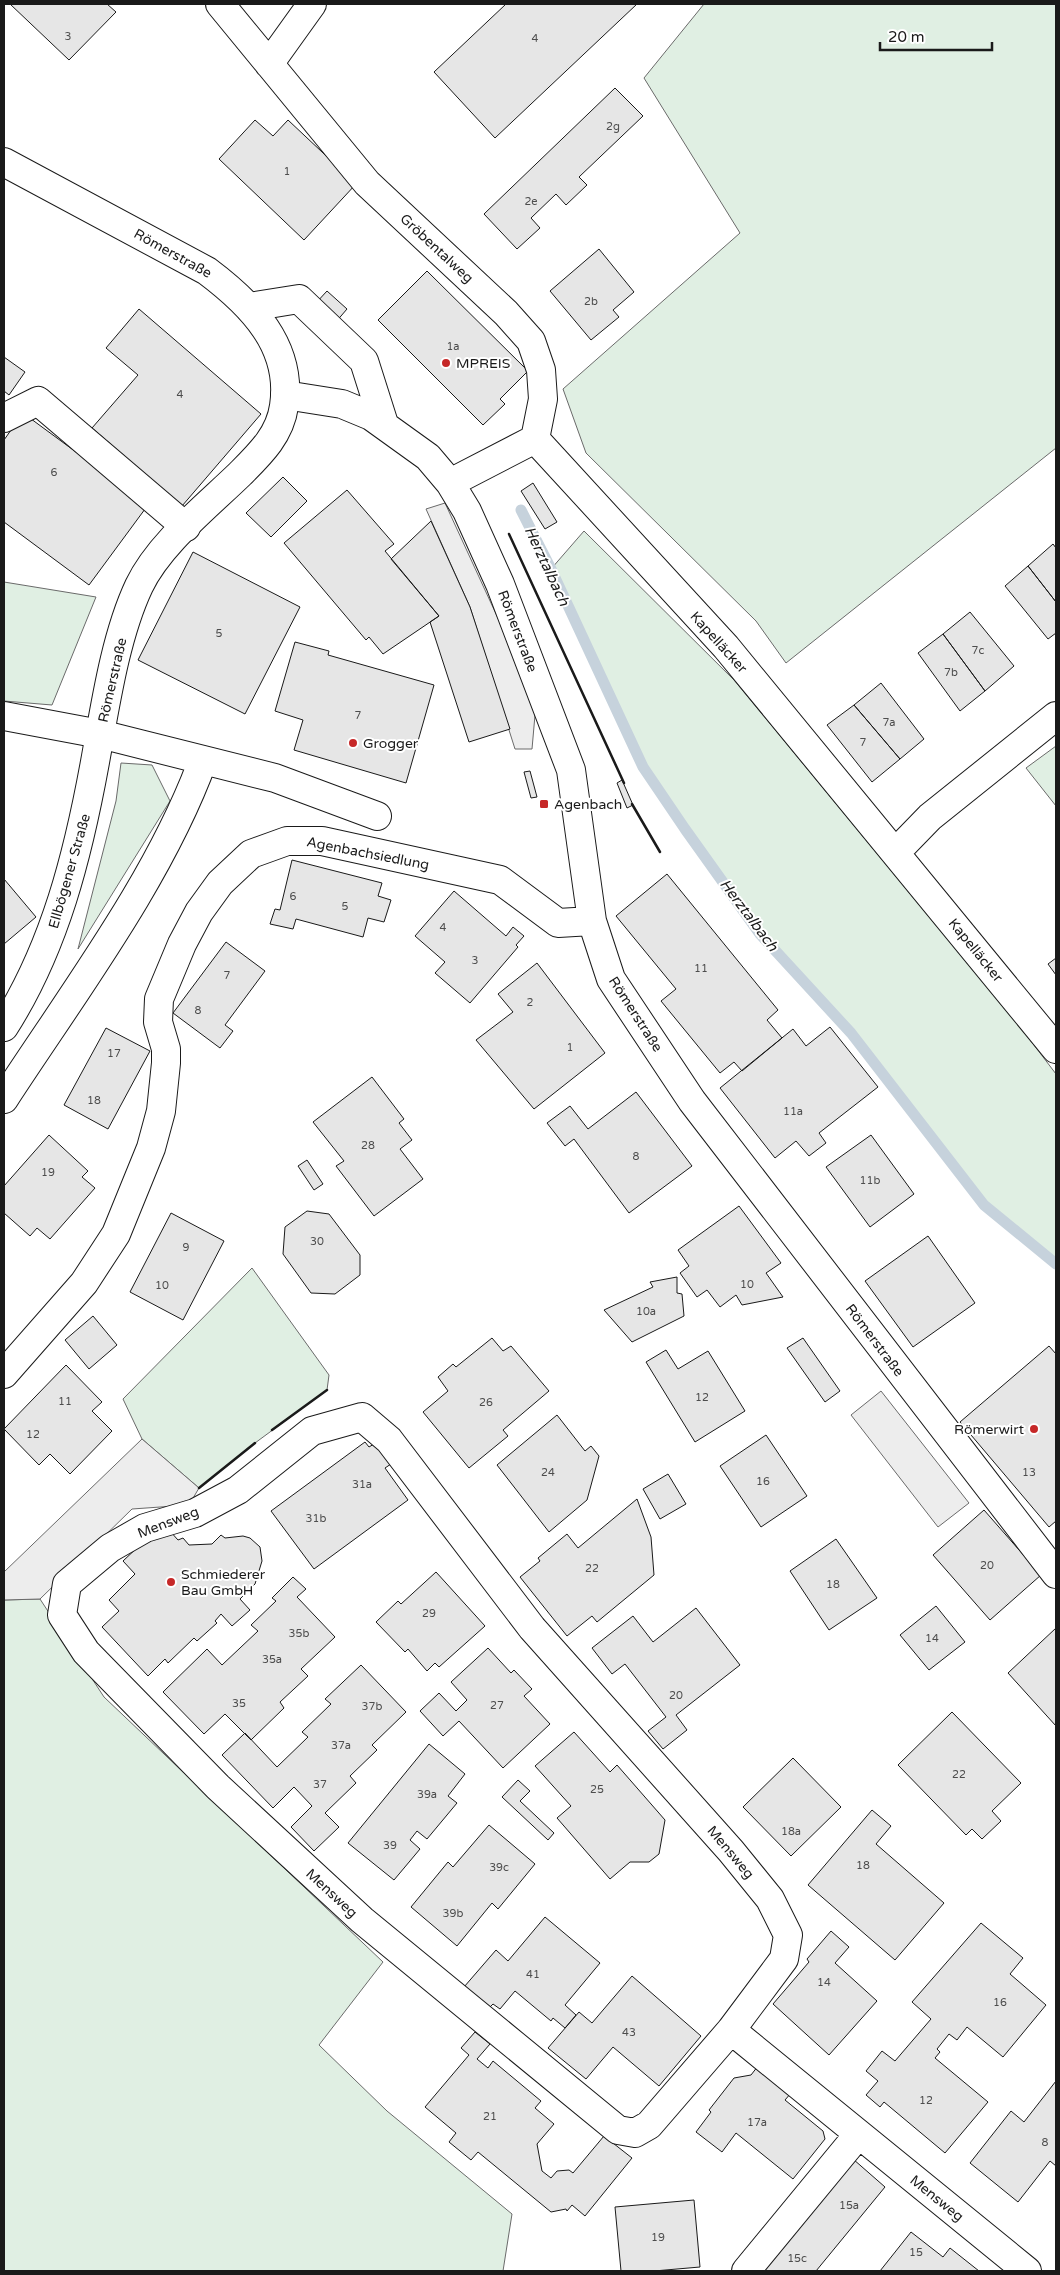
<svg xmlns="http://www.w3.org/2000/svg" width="1060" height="2275" viewBox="0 0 1060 2275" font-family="'Varela Round',sans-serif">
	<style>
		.green { fill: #e0efe3; stroke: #6a6a6a }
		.parking { fill: #ededed; stroke: #6a6a6a }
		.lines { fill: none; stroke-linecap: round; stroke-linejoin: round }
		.stream { stroke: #c6d2dc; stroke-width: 11 }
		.building { fill: #e6e6e6; stroke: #1a1a1a }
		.minor-casing { stroke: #1a1a1a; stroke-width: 30 }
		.major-casing { stroke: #1a1a1a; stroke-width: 30 }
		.minor { stroke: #fff; stroke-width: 28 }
		.major { stroke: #fff; stroke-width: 28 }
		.wall { stroke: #1a1a1a; stroke-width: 2.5 }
		.poi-dot { fill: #c62828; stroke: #fff; stroke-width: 2 }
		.labels { text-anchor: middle; stroke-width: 4; stroke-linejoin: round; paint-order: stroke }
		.number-label { font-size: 11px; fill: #4d4d4d }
		.street-label { font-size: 14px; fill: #1a1a1a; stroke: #fff }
		.poi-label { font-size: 14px; fill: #1a1a1a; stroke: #fff; text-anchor: start }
		.water-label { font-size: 15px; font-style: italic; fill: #1a1a1a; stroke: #fff }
	</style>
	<rect width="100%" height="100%" fill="#fff"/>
	<!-- green -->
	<path class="green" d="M704,4H1056V448L786,663L756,621L586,453L563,389L740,233L644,78Z
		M584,531L734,680L1021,1028L1056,1074V1264L984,1205L851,1033L760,934L643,767L551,569Z
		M4,582L96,597L52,705L4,701Z
		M1056,746V806L1026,768Z
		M121,763L152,765L170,801L78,949L116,801Z
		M252,1268L329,1375L327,1390L255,1443L199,1488L142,1439L123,1399Z
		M40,1599L104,1697L383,1962L319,2045L387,2111L512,2214L503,2271H4V1600Z"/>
	<!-- parking -->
	<path class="parking" d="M445,503L525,677L535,715L532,749H515L470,607L426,509Z
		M881,1391L969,1503L938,1527L851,1415Z
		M142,1439L199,1488L189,1505L132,1509L40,1599L4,1600V1572Z"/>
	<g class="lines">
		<!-- stream -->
		<path class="stream" d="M521,510L551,569L643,767L685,829L760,934L851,1033L984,1205L1056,1264"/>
	</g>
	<!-- building -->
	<path class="building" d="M10,4H107L116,12L69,60Z
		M506,4H637L495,138L434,72Z
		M615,88L643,116L579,177L587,185L566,205L556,194L531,218L540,228L517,249L484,214Z
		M255,120L273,136L288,120L356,184L304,240L219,159Z
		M599,249L634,292L613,310L619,317L591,340L550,291Z
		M427,271L528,371L500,399L505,404L483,425L378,320Z
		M327,291L347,309L335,323L315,304Z
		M139,309L261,414L182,506L92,428L138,375L106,348Z
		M4,357L25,372L9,395L4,391Z
		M23,413L148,505L89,585L4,522V440Z
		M283,477L307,501L271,537L246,513Z
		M533,483L557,522L545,529L521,491Z
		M347,490L394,544L385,551L439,616L383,654L369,637L366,640L284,543Z
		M431,521L470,607L510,729L469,742L430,622L439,616L391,559Z
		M1053,544L1056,548V602L1028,566Z
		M193,552L300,607L245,714L138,660Z
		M1028,566L1056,602V633L1048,639L1005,586Z
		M970,612L1014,666L985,691L943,634Z
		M943,634L985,691L960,711L918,653Z
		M295,642L329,651L328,655L434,685L406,783L294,750L303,720L275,711Z
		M881,683L924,739L900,759L854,705Z
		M854,705L900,759L872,782L827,725Z
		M530,771L537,797L531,798L524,772Z
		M622,780L633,805L627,808L617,783Z
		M292,860L382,883L378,896L391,900L384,922L368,918L363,937L296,919L293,929L270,924L275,909L280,910Z
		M667,874L778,1010L767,1020L782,1038L742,1071L734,1062L720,1073L661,1001L676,989L616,916Z
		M4,879L36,917L4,944Z
		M454,891L506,936L513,927L524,936L516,945L518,947L470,1003L435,973L445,962L415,936Z
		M226,942L265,971L225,1025L233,1031L220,1048L173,1013Z
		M1056,958V975L1048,964Z
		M537,963L605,1053L534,1109L476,1040L513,1012L498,994Z
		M830,1027L878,1087L819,1133L826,1143L809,1156L796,1141L775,1158L720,1088L793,1029L806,1046Z
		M106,1028L150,1051L108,1129L64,1105Z
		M372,1077L404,1119L399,1123L412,1140L400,1149L423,1179L374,1216L336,1166L344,1161L313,1122Z
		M636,1092L692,1166L629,1213L574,1139L565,1146L547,1123L570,1106L588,1129Z
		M49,1135L88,1171L82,1177L95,1188L50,1239L37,1228L30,1236L4,1213V1186Z
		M871,1135L914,1194L870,1227L826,1167Z
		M307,1160L323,1184L314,1190L298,1166Z
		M739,1206L781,1263L766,1273L783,1297L742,1305L736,1295L720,1307L707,1290L697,1297L680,1273L689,1266L678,1250Z
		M307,1211L329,1214L360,1255V1275L335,1294L311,1293L283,1254L285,1227Z
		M171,1213L224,1241L183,1320L130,1292Z
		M928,1236L975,1303L913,1347L865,1281Z
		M677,1277V1293L682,1294L684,1316L632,1342L604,1310L653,1287L650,1282Z
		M93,1316L117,1345L89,1369L65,1340Z
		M492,1338L503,1351L511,1346L549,1391L503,1430L508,1436L469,1468L423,1412L448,1391L438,1377L453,1364L456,1367Z
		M803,1338L840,1391L825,1402L787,1348Z
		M1049,1346L1056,1354V1521L1049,1527L960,1422Z
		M666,1350L678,1369L708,1351L745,1411L695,1442L646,1362Z
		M66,1365L102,1402L92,1411L112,1431L70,1474L50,1454L39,1465L4,1429Z
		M557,1415L585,1451L591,1446L599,1456L587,1500L549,1532L497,1465Z
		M766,1435L807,1496L761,1527L720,1466Z
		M379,1441L394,1462L385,1468L408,1500L314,1569L271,1511L365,1442L369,1447Z
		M668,1474L686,1504L660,1519L643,1489Z
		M637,1499L651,1537L654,1575L597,1622L592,1616L567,1636L520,1577L540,1561L538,1558L567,1534L578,1548Z
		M984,1510L1041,1575L990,1620L933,1555Z
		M156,1530H169L178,1540L183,1538L189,1545L212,1544L221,1535L225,1538L243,1536L250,1538L260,1547L262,1561L255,1584L240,1599L250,1610L232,1626L221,1614L215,1621L217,1623L197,1641L194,1638L168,1663L165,1659L148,1676L102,1627L119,1611L109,1600L135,1574L123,1561Z
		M836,1539L877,1598L829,1630L790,1571Z
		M436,1572L485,1626L439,1667L435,1663L427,1671L408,1649L405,1652L376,1622L398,1601L401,1604Z
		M293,1577L306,1589L297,1597L335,1637L301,1669L308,1676L280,1702L284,1708L251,1740L225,1714L204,1734L163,1692L207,1649L222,1665L258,1631L251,1625L276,1601L272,1598Z
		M936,1606L965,1642L929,1670L900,1635Z
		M696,1608L740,1665L676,1715L687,1730L663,1749L648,1731L666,1717L625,1664L612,1674L592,1648L633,1616L653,1642Z
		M1056,1628V1726L1008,1673Z
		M488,1648L511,1673L514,1670L532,1689L524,1696L550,1724L503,1768L459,1721L443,1736L420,1711L439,1693L456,1711L467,1700L451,1682Z
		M361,1665L406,1712L372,1745L377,1750L350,1776L356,1783L325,1813L339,1827L314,1851L291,1827L312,1806L294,1787L273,1808L222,1755L245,1733L277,1767L308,1737L302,1732L331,1704L325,1699Z
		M952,1712L1021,1783L992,1811L1001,1821L982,1839L972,1829L966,1835L898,1765Z
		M574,1732L610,1772L617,1765L665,1820L659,1854L649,1862H630L610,1879L557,1818L571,1806L535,1766Z
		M429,1744L465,1774L448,1796L457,1803L427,1839L417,1831L410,1840L420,1849L394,1880L348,1843Z
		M793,1758L841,1807L791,1856L743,1807Z
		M518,1780L530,1791L520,1801L554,1833L548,1840L502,1797Z
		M872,1810L891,1826L876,1844L944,1903L895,1960L808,1885Z
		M489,1825L535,1864L498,1909L492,1903L457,1946L411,1907L448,1862L453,1867Z
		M545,1917L600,1963L565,2005L576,2015L565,2028L553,2018L551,2021L515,1991L500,2009L493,2004L489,2008L464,1987L496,1950L508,1961Z
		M981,1923L1023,1958L1010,1974L1046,2005L1003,2057L967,2027L957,2040L949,2034L937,2049L940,2052L935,2058L988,2102L945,2153L884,2102L880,2107L866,2095L878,2081L866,2071L882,2051L895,2061L931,2019L912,2002Z
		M831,1931L849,1947L835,1963L877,2001L829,2055L773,2004L809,1962L807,1959Z
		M632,1976L701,2036L659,2086L613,2047L586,2079L548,2048L579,2012L592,2023Z
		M475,2032L490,2044L477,2059L488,2068L493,2061L541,2101L535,2108L554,2124L537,2144L542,2171L551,2178L557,2171L569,2170L573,2173L604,2136L632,2158L585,2216L572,2205L567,2211L566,2209L551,2212L478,2152L471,2160L449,2142L456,2133L425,2107L469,2055L461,2048Z
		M758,2066L791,2093L785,2100L823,2131L825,2139L793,2179L736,2133L722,2152L696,2132L711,2112L709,2110L734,2078L751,2075Z
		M1056,2081V2166L1050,2161L1018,2202L970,2163L1011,2111L1024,2122Z
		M853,2159L885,2187L816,2271H761Z
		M694,2200L700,2267L654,2271H621L615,2207Z
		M911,2232L943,2257L950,2248L979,2271H880Z"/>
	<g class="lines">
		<!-- minor casing -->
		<g class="minor-casing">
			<path id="minor" d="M220,4L367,183L506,313L531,341L541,370L543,399L535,439L450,483
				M269,64L312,4
				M249,307L299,299L364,361L384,424
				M285,395L342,404L371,416L428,457L450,483L467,511L500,584L571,770L592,921L611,979L692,1101L1056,1574
				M4,418L38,401L186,527
				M535,439L726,647L1056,1049
				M4,716L100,734L275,778L377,816
				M896,852L930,817L1056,716
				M4,1099C73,993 160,878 203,760
				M4,1374L84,1283L116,1234L151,1148L161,1111L166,1063V1049L158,1022L159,999L182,944L199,912L220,883L251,854L287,841H322L500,880L558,923L592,921
				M362,1417L389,1440L532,1628L731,1851L770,1899L788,1935L784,1959L731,2030L649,2125L635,2133L618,2130L362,1920L218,1787L86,1652L62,1615L67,1584L110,1548L145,1528L195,1513L238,1490L312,1431Z
				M731,2030L1027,2271
				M746,2271L858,2135"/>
		</g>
		<!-- major casing -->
		<g class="major-casing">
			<path id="major" d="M4,162L207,271C251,304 293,346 284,406C280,435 260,454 240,474C207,506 159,544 139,586C115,637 105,707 95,762C78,855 55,947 4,1027"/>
		</g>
		<!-- minor -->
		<use href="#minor" class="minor"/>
		<!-- major -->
		<use href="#major" class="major"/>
		<!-- wall -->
		<path class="wall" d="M509,534L624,783
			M632,804L660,852
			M272,1430L327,1390
			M199,1488L255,1443"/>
	</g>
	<!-- markers -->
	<g class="poi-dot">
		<circle cx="446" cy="363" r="5"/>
		<circle cx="353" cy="743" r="5"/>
		<rect x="539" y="799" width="10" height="10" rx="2.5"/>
		<circle cx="1034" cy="1429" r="5"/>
		<circle cx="171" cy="1582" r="5"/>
	</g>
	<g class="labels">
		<!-- number labels -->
		<g class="number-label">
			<text x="68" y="40">3</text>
			<text x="535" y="42">4</text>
			<text x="613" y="130">2g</text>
			<text x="287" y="175">1</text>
			<text x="531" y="205">2e</text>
			<text x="591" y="305">2b</text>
			<text x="453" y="350">1a</text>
			<text x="180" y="398">4</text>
			<text x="54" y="476">6</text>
			<text x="219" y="637">5</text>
			<text x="978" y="654">7c</text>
			<text x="951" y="676">7b</text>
			<text x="358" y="719">7</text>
			<text x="889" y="726">7a</text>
			<text x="863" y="746">7</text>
			<text x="293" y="900">6</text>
			<text x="345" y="910">5</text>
			<text x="443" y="931">4</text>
			<text x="475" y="964">3</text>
			<text x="701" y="972">11</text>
			<text x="227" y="979">7</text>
			<text x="530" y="1006">2</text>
			<text x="198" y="1014">8</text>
			<text x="570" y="1051">1</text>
			<text x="114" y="1057">17</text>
			<text x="94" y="1104">18</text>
			<text x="793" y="1115">11a</text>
			<text x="368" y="1149">28</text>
			<text x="636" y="1160">8</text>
			<text x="48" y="1176">19</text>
			<text x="870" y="1184">11b</text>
			<text x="317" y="1245">30</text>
			<text x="186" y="1251">9</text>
			<text x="747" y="1288">10</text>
			<text x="162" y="1289">10</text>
			<text x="646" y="1315">10a</text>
			<text x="702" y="1401">12</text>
			<text x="65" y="1405">11</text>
			<text x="486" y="1406">26</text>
			<text x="33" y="1438">12</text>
			<text x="548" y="1476">24</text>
			<text x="1029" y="1476">13</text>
			<text x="763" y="1485">16</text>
			<text x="362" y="1488">31a</text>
			<text x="316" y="1522">31b</text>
			<text x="987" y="1569">20</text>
			<text x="592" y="1572">22</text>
			<text x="833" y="1588">18</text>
			<text x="429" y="1617">29</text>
			<text x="299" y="1637">35b</text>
			<text x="932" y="1642">14</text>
			<text x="272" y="1663">35a</text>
			<text x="676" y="1699">20</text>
			<text x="239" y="1707">35</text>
			<text x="497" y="1709">27</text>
			<text x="372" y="1710">37b</text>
			<text x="341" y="1749">37a</text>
			<text x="959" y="1778">22</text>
			<text x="320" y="1788">37</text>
			<text x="597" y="1793">25</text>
			<text x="427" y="1798">39a</text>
			<text x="791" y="1835">18a</text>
			<text x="390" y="1849">39</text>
			<text x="863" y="1869">18</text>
			<text x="499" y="1871">39c</text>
			<text x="453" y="1917">39b</text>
			<text x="533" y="1978">41</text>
			<text x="824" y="1986">14</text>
			<text x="1000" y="2006">16</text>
			<text x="629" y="2036">43</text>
			<text x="926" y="2104">12</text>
			<text x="490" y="2120">21</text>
			<text x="757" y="2126">17a</text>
			<text x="1045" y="2146">8</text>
			<text x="849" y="2209">15a</text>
			<text x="658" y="2241">19</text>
			<text x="916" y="2256">15</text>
			<text x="797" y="2262">15c</text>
		</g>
		<!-- street labels -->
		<g class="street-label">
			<text transform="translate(437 248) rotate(43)" y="5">Gröbentalweg</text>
			<text transform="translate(173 253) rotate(29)" y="5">Römerstraße</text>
			<text transform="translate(518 631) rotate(69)" y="5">Römerstraße</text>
			<text transform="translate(719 642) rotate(48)" y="5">Kapelläcker</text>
			<text transform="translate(112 680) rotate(-77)" y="5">Römerstraße</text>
			<text transform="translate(368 853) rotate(11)" y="5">Agenbachsiedlung</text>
			<text transform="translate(69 871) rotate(-74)" y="5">Ellbögener Straße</text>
			<text transform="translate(976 950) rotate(51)" y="5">Kapelläcker</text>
			<text transform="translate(636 1014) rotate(57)" y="5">Römerstraße</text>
			<text transform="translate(875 1340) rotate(53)" y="5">Römerstraße</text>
			<text transform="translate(168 1522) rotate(-21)" y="5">Mensweg</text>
			<text transform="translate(731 1852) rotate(50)" y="5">Mensweg</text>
			<text transform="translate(332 1893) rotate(43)" y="5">Mensweg</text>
			<text transform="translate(937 2198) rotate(39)" y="5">Mensweg</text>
		</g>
		<!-- poi labels -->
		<g class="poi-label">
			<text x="456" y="368">MPREIS</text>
			<text x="363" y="748">Grogger</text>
			<text x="554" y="809">Agenbach</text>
			<text x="1024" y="1434" text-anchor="end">Römerwirt</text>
			<text x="181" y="1579">Schmiederer<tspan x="181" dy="16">Bau GmbH</tspan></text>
		</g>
		<!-- water labels -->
		<g class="water-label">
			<text transform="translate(547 566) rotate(65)" y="5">Herztalbach</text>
			<text transform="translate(749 915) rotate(53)" y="5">Herztalbach</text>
		</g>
	</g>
	<!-- border -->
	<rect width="1060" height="2275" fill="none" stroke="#1a1a1a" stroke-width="10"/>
	<!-- scale -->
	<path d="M880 42v8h112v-8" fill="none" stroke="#1a1a1a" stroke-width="2.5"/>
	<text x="888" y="42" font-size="15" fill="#1a1a1a" stroke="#ffffff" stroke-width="4" paint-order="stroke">20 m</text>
</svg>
